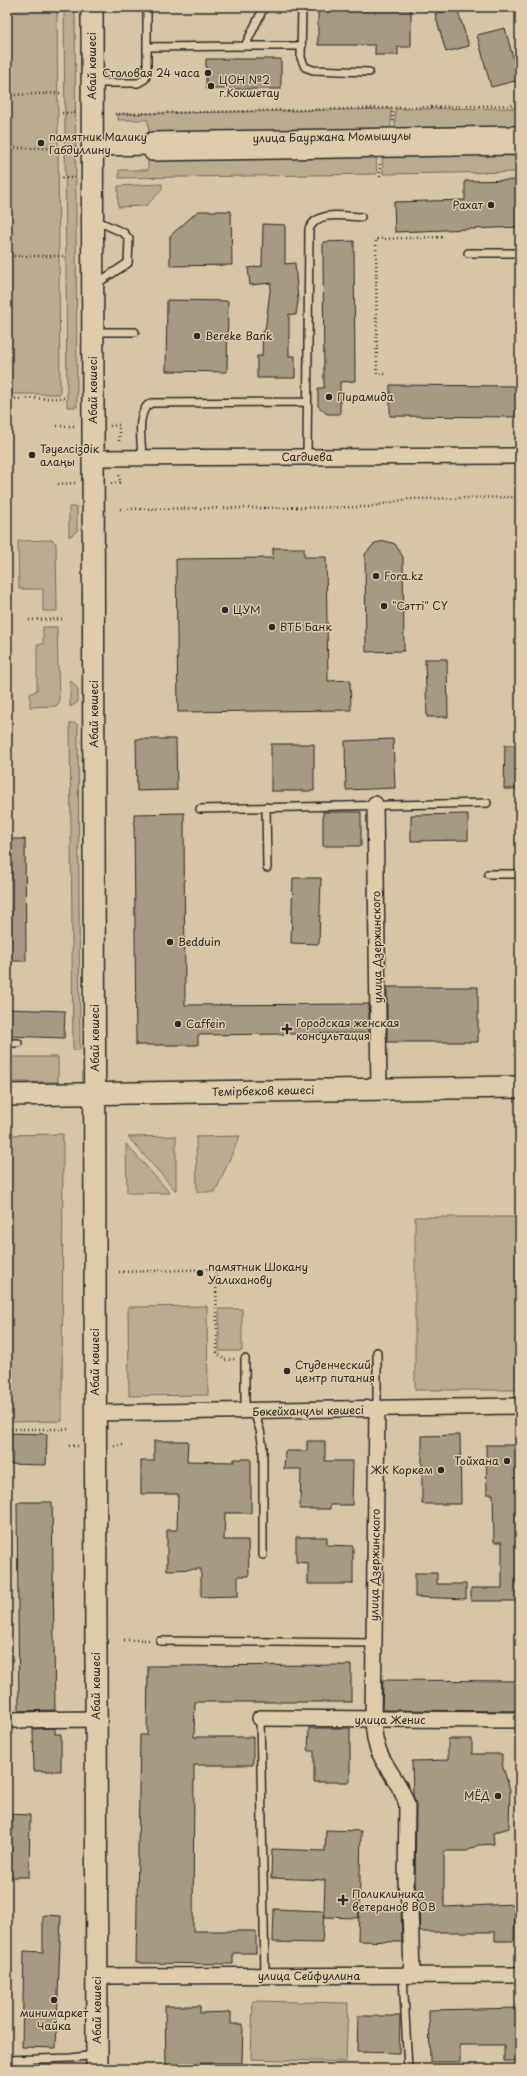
<svg xmlns="http://www.w3.org/2000/svg" width="527" height="2076" viewBox="0 0 527 2076" font-family="'Playpen Sans',sans-serif">
	<style>
		.green { fill: #baac91; stroke: #726c5e }
		.building { fill: #a79a83; stroke: #2b2b2b }
		.lines { fill: none; stroke-linecap: round; stroke-linejoin: round }
		.lane-casing { stroke: #2b2b2b; stroke-width: 10 }
		.street-casing { stroke: #2b2b2b; stroke-width: 18 }
		.secondary-casing { stroke: #2b2b2b; stroke-width: 24 }
		.path { stroke: #2b2b2b; stroke-width: 2.5; stroke-dasharray: 1 3; stroke-linecap: butt }
		.lane { stroke: #deccaa; stroke-width: 7 }
		.street { stroke: #deccaa; stroke-width: 15 }
		.secondary { stroke: #deccaa; stroke-width: 21 }
		.poi-dot { fill: #2b2b2b; stroke: #deccaa; stroke-width: 1.5 }
		.labels { text-anchor: middle; stroke-width: 3; stroke-linejoin: round; paint-order: stroke }
		.street-label { font-size: 11px; fill: #2b2b2b; stroke: #deccaa }
		.poi-label { font-size: 11px; fill: #2b2b2b; stroke: #deccaa; text-anchor: start }
	</style>
	<rect width="100%" height="100%" fill="#d7c6a5"/>
	<filter id="ink" filterUnits="userSpaceOnUse"><feTurbulence type="fractalNoise" baseFrequency=".025" numOctaves="2"/><feDisplacementMap in="SourceGraphic" scale="8" xChannelSelector="R" yChannelSelector="G"/><feConvolveMatrix kernelMatrix="1 2 1 2 8 2 1 2 1" color-interpolation-filters="sRGB"/></filter>
	<g filter="url(#ink)">
		<!-- green -->
		<path class="green" d="M7,7H57L60,394H7Z
			M64,7H75L77,407H67Z
			M520,108V132L395,133V109Z
			M391,109V133L149,137L148,120H118V114Z
			M520,153V172L383,174L382,155Z
			M376,154L377,174L119,178V170H148V158Z
			M162,184V190L146,206L118,207V186Z
			M69,507H77V531L69,537Z
			M52,540L56,543L57,611H43V589H19L18,541Z
			M43,627H57L59,703L56,706L30,707V694L37,690V645L43,644Z
			M70,680L78,689V702L70,707Z
			M70,723H75L78,725L80,1050H73Z
			M7,1057H58V1082H7Z
			M63,1134L62,1421L7,1422V1135Z
			M176,1136V1191L128,1137Z
			M240,1136L215,1192H197L196,1137Z
			M126,1144L170,1193H127Z
			M415,1217H520V1390H415Z
			M207,1306L208,1395L129,1396L128,1307Z
			M219,1309H242V1351H219Z
			M253,2001L348,2003L346,2062L251,2059Z"/>
		<!-- building -->
		<path class="building" d="M318,8L411,9V47H398V55H375V45H318Z
			M457,8L469,46L446,52L435,14Z
			M505,28L519,80L491,87L477,35Z
			M206,59H281V89H206Z
			M520,180V227L395,232L394,202L465,200V181Z
			M198,211H231L232,265L170,266V236Z
			M263,224L285,225V264L295,263L298,301L296,315L289,314V356H295V378H257V356H262L263,331H265L271,283L250,285L248,268L262,266Z
			M354,241L355,381L340,382V414H327L318,406V388H324L323,242Z
			M167,300L228,301L227,372L166,371Z
			M390,385L520,386V417L390,416Z
			M385,541L395,544L403,557L404,651L366,652L365,554L375,543Z
			M273,548H304V557H326L328,681L350,680L351,710L178,712L176,559L273,558Z
			M425,659H447L448,717H427Z
			M136,739H176L177,790L137,791Z
			M393,739L395,788L346,790L345,741Z
			M271,744H314V791H271Z
			M505,745H520V789H504Z
			M323,812H361V846H323Z
			M184,813L185,1005L369,1004V1033L198,1035V1045H136L134,814Z
			M468,814V840L411,841V815Z
			M7,839H25L26,961H7Z
			M293,878H321L319,944L291,943Z
			M387,987H478V1042H387Z
			M7,1009L65,1011L64,1038L7,1036Z
			M7,1433L47,1434L46,1465L7,1464Z
			M460,1435L461,1504H422V1436Z
			M154,1441H188L187,1461L234,1462V1459H251V1513H225L224,1540H248L249,1576H238V1596L201,1597V1569L167,1570V1530H177L178,1494H141V1461H154Z
			M307,1441H325V1461H353L352,1505H330V1509H300L301,1469H284L285,1451H307Z
			M486,1445H520V1601H471V1588H502V1542H494L493,1494H487Z
			M17,1502H52L55,1710L19,1711Z
			M296,1537H327V1545L353,1546V1584H308V1563L296,1562Z
			M415,1573H437V1584H466V1599L415,1597Z
			M351,1665V1702H195L194,1737H253V1765H194L193,1931H256V1953H233V1964L136,1963L140,1735H147L148,1666Z
			M383,1680L520,1681V1711L382,1710Z
			M55,1728V1734H61V1771H34L33,1729Z
			M309,1728H350V1782H314V1751H308Z
			M448,1739H472V1754H502V1764L510,1790L509,1828L493,1833L494,1844L478,1845L467,1851H444V1907L515,1904L514,1941H495V1932H420L419,1907L415,1884L416,1805L413,1794L412,1761L448,1760Z
			M7,1814L30,1815L29,1877H7Z
			M326,1830L361,1831L359,1918L323,1917L324,1913L322,1943L273,1942L274,1909L324,1911L325,1880L271,1878L272,1849L325,1851Z
			M359,1907L401,1908L402,1942L358,1941Z
			M43,1915L61,1916L56,2048L22,2047L24,1951L43,1952Z
			M165,2006H200V2013L231,2012V2024H243L242,2063H201V2069H166Z
			M520,2008V2061H504V2045H460V2062H430L429,2010Z
			M358,2016H400L399,2053L357,2052Z"/>
		<g class="lines">
			<!-- lane casing -->
			<g class="lane-casing">
				<path id="lane" d="M302,7L301,58L305,67L313,70L369,72
					M245,46H302
					M147,47L245,46L264,7
					M94,83H138L145,79L147,71V7
					M95,220L124,233L129,239L128,263L96,284
					M468,253H520
					M95,332H135
					M307,457L309,229C318,210 342,216 361,217
					M142,458C142,443 135,411 151,403L307,402
					M266,807L267,868
					M200,809L487,803
					M488,874H520
					M7,1043H18
					M377,1352V1409
					M245,1359V1412
					M254,1412L260,1430L263,1448V1555
					M160,1641L373,1643
					M260,1718L265,1976
					M403,1976L408,2069
					M7,2060L71,2058L95,2055"/>
			</g>
			<!-- street casing -->
			<g class="street-casing">
				<path id="street" d="M152,147V140L520,134
					M92,148L152,147V153L520,147
					M93,458L520,456
					M375,804L379,1089
					M377,1409L373,1720C374,1733 375,1745 381,1756C390,1774 402,1786 407,1805L406,1885L410,1907L412,1976
					M96,1413L520,1406
					M260,1718L520,1720
					M7,1720L97,1719
					M97,1976L520,1975"/>
			</g>
			<!-- secondary casing -->
			<g class="secondary-casing">
				<path id="secondary" d="M92,7L97,2069
					M7,1095L520,1087"/>
			</g>
			<!-- path -->
			<path class="path" d="M7,95L62,93
				M392,108L393,121
				M62,113H75
				M115,114L520,105
				M7,148H76
				M380,164V178
				M62,178H76
				M7,247L10,256L7,267
				M10,256H63
				M385,374H377L376,239L443,237
				M7,399L64,398
				M57,426H75
				M110,426L119,425V444
				M111,483H120L119,473
				M58,484L75,483
				M120,509L369,507L408,499L520,497
				M29,620L63,619
				M119,1272L216,1269L217,1353L225,1360L235,1359
				M7,1429H69
				M69,1446H79
				M114,1446L123,1445
				M124,1640H150"/>
			<!-- lane -->
			<use href="#lane" class="lane"/>
			<!-- street -->
			<use href="#street" class="street"/>
			<!-- secondary -->
			<use href="#secondary" class="secondary"/>
		</g>
	</g>
	<!-- markers -->
	<g class="poi-dot">
		<circle cx="208" cy="73" r="4"/>
		<circle cx="211" cy="86" r="4"/>
		<circle cx="41" cy="143" r="4"/>
		<circle cx="491" cy="205" r="4"/>
		<circle cx="197" cy="336" r="4"/>
		<circle cx="329" cy="397" r="4"/>
		<circle cx="32" cy="455" r="4"/>
		<circle cx="376" cy="576" r="4"/>
		<circle cx="384" cy="606" r="4"/>
		<circle cx="225" cy="610" r="4"/>
		<circle cx="272" cy="627" r="4"/>
		<circle cx="170" cy="942" r="4"/>
		<circle cx="178" cy="1024" r="4"/>
		<path d="M285 1023h4v4h4v4h-4v4h-4v-4h-4v-4h4z"/>
		<circle cx="200" cy="1273" r="4"/>
		<circle cx="287" cy="1371" r="4"/>
		<circle cx="507" cy="1461" r="4"/>
		<circle cx="441" cy="1470" r="4"/>
		<circle cx="498" cy="1796" r="4"/>
		<path d="M341 1894h4v4h4v4h-4v4h-4v-4h-4v-4h4z"/>
		<circle cx="54" cy="2000" r="4"/>
	</g>
	<g class="labels">
		<!-- street labels -->
		<g class="street-label">
			<text transform="translate(92 66) rotate(-90)" y="4">Абай көшесі</text>
			<text transform="translate(332 137) rotate(-1)" y="4">улица Бауржана Момышулы</text>
			<text transform="translate(93 390) rotate(-90)" y="4">Абай көшесі</text>
			<text x="307" y="461">Сагдиева</text>
			<text transform="translate(94 714) rotate(-90)" y="4">Абай көшесі</text>
			<text transform="translate(377 947) rotate(-91)" y="4">улица Дзержинского</text>
			<text transform="translate(95 1038) rotate(-90)" y="4">Абай көшесі</text>
			<text transform="translate(263 1091) rotate(-1)" y="4">Темірбеков көшесі</text>
			<text transform="translate(95 1362) rotate(-90)" y="4">Абай көшесі</text>
			<text transform="translate(308 1411) rotate(-1)" y="4">Бөкейханұлы көшесі</text>
			<text transform="translate(375 1565) rotate(-89)" y="4">улица Дзержинского</text>
			<text transform="translate(96 1686) rotate(-90)" y="4">Абай көшесі</text>
			<text x="390" y="1724">улица Женис</text>
			<text x="309" y="1980">улица Сейфуллина</text>
			<text transform="translate(97 2010) rotate(-90)" y="4">Абай көшесі</text>
		</g>
		<!-- poi labels -->
		<g class="poi-label">
			<text x="200" y="77" text-anchor="end">Столовая 24 часа</text>
			<text x="219" y="84">ЦОН №2<tspan x="219" dy="13">г.Кокшетау</tspan></text>
			<text x="49" y="141">памятник Малику<tspan x="49" dy="13">Габдуллину</tspan></text>
			<text x="483" y="209" text-anchor="end">Рахат</text>
			<text x="205" y="340">Bereke Bank</text>
			<text x="337" y="401">Пирамида</text>
			<text x="40" y="453">Тәуелсіздік<tspan x="40" dy="13">алаңы</tspan></text>
			<text x="384" y="580">Fora.kz</text>
			<text x="392" y="610">"Сәтті" СY</text>
			<text x="233" y="614">ЦУМ</text>
			<text x="280" y="631">ВТБ Банк</text>
			<text x="178" y="946">Bedduin</text>
			<text x="296" y="1027">Городская женская<tspan x="296" dy="13">консультация</tspan></text>
			<text x="186" y="1028">Caffein</text>
			<text x="208" y="1271">памятник Шокану<tspan x="208" dy="13">Уалиханову</tspan></text>
			<text x="295" y="1369">Студенческий<tspan x="295" dy="13">центр питания</tspan></text>
			<text x="499" y="1465" text-anchor="end">Тойхана</text>
			<text x="433" y="1474" text-anchor="end">ЖК Коркем</text>
			<text x="490" y="1800" text-anchor="end">МЁД</text>
			<text x="352" y="1898">Поликлиника<tspan x="352" dy="13">ветеранов ВОВ</tspan></text>
			<text x="54" y="2017" text-anchor="middle">минимаркет<tspan x="54" dy="13">Чайка</tspan></text>
		</g>
	</g>
	<!-- margin -->
	<rect width="527" height="2076" fill="none" stroke="#deccaa" stroke-width="24"/>
	<rect x="12" y="12" width="503" height="2052" fill="none" stroke="#2b2b2b" stroke-width="1.5" filter="url(#ink)"/>
</svg>
